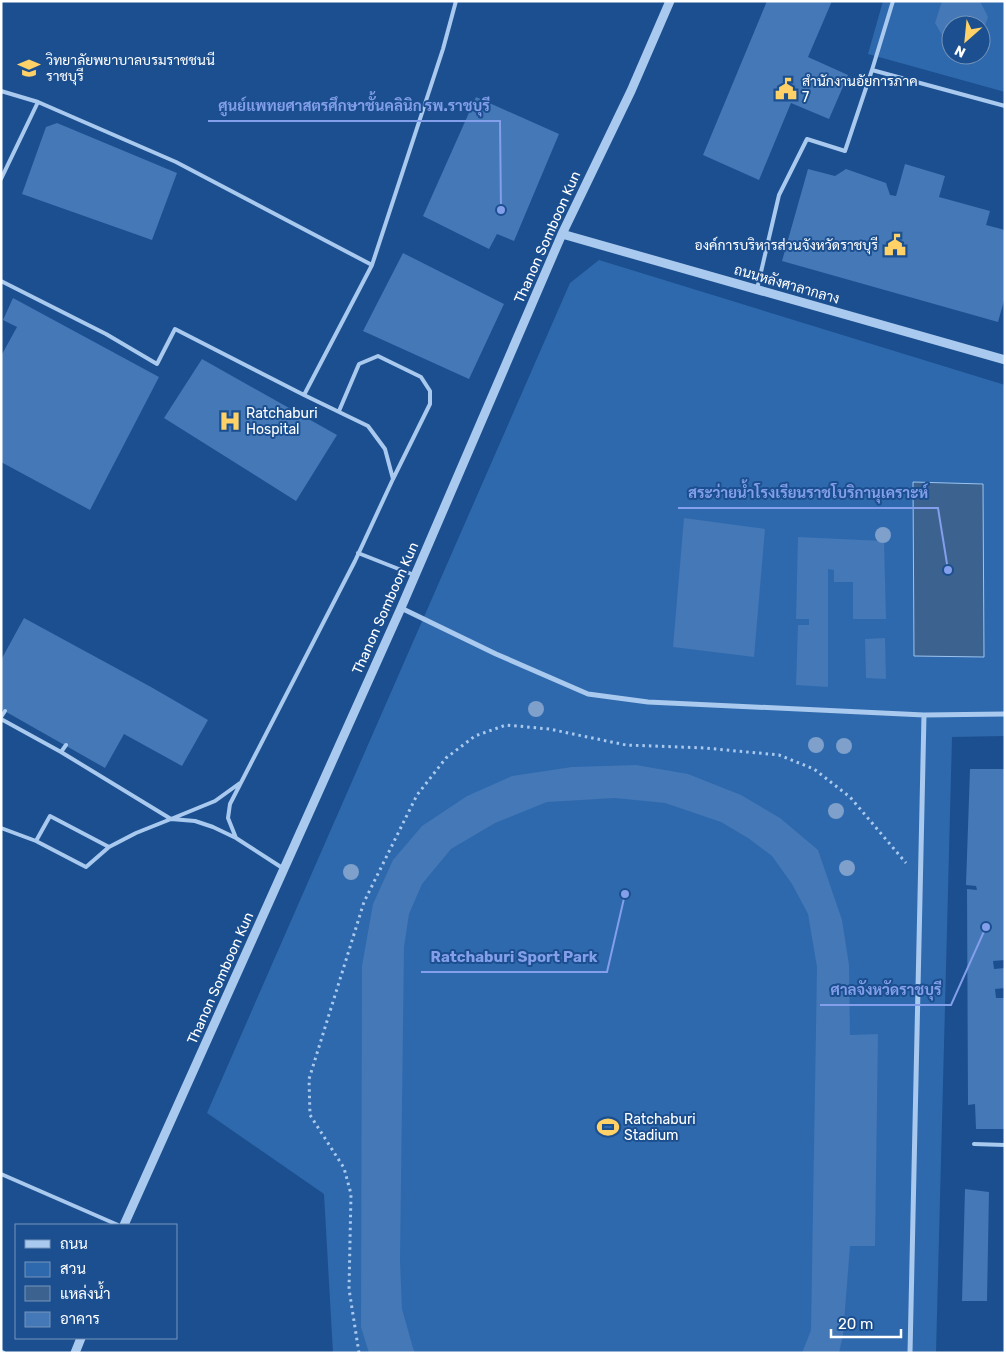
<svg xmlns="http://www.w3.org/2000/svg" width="1006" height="1354" viewBox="0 0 1006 1354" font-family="Rubik,Sarabun,sans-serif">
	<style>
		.green { fill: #2e69ad; fill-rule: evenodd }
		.water { fill: #3c6290; stroke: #9cc4f0 }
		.building { fill: #4478b7 }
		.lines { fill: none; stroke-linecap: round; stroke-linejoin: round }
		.path { stroke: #a9c9ee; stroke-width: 3; stroke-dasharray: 2.5 4; stroke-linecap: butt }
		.service { stroke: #a9c9ee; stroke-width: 4 }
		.minor { stroke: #a9c9ee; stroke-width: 5 }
		.tertiary { stroke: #a9c9ee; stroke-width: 9 }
		.tree { fill: #7ea0ca }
		.labels { text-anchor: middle; stroke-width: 4; stroke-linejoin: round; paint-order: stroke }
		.poi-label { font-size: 14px; fill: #fff; stroke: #1b4f8f; text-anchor: start }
		.street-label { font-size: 14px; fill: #fff; stroke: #1b4f8f }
		.leader { fill: none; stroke: #839eea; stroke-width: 2 }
		.callout-dot { fill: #839eea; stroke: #1b4f8f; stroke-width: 2 }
		.callout-label { font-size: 15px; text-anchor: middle; font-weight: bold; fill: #839eea; stroke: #1b4f8f; stroke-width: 4; stroke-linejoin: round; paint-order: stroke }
	</style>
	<rect width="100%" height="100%" fill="#1b4f8f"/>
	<!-- green -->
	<path class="green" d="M883,1H1005V92L868,54ZM951,25H981V55H951Z
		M599,260L1005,385V736L952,737L936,1353H333L324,1194L207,1113L570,283Z"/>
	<!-- water -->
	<path class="water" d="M913,482L983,484L984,657L914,656Z"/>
	<!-- building -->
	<path class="building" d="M767,1H832L808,57L848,75L829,119L791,103L759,180L703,155Z
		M942,1H980L988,17L981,37V25H951V44L946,42L935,23Z
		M476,97L559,134L514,241L497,234L489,249L423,216Z
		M57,123L177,173L152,240L22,194L46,127Z
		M905,164L945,176L939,197L990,211L986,225L1005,230V297L998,322L782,261L808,169L835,176L846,169L886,183L890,195L896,196Z
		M403,253L504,304L469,379L363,331Z
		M13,298L159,377L90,510L1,462V356L17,327L3,320Z
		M202,359L337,435L296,501L164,418Z
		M684,518L765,529L754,657L673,647Z
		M798,537L884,541L886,619H853V582H834V570L828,569V687L796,685L798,625H809V619H796Z
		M24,618L151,687L208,720L182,766L124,734L105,768L1,709V660Z
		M885,638L886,679L866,678L865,639Z
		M636,765L688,774L741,795L780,818L818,850L842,920L849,965L850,1035L878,1034L875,1246H850L843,1335L839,1353H802L811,1330L817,967L808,914L792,884L772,856L748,838L721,822L665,803L615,798L547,802L495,823L451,849L422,884L409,914L404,947L400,1261L402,1309L413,1348L415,1353H369L361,1327L362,966L373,904L393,860L422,826L467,796L512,776L572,767Z
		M970,769H1005V960L993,961L994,969L1005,968V988L995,989L996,998H1005V1129H976L975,1104L968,1105L967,889L977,890L976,886L966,885Z
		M965,1189L989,1192L987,1301H962Z"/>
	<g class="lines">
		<!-- path -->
		<path class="path" d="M359,1353L349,1289L351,1194L344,1168L310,1115L309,1079L364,902L417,795L446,758L475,736L506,725L549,729L626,745L705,748L779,755L814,769L850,797L906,863"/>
		<!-- service -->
		<path class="service" d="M872,70L1005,106
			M1,91L38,102L176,162L372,265
			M1,179L38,102
			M1,281L106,334L157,364L175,329L304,395L368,426L385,449L393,479L355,561L230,804L228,818L236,838
			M757,289L779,195L807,139L845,151L872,70L893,1
			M304,395L372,265L443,49L456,1
			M339,411L359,364L378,356L421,377L430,391V404L393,479
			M358,553L414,575
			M1,717L5,711
			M1,719L61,752L171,819L215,801L240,783
			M61,752L66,745
			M1,828L36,841L86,867L109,847L136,833L171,819L195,821L213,827L236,838L284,869
			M36,841L50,816L109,847
			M974,1144L1005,1145
			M1,1174L118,1225"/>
		<!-- minor -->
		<path class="minor" d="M401,608L496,654L588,694L648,702L924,715L1005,714
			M1,1352L3,1353
			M910,1353L924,715"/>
		<!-- tertiary -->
		<path class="tertiary" d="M562,234L1005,360
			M124,1225L401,608L562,234L631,91L670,1
			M75,1353L81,1338"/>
	</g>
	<!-- trees -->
	<g class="tree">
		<circle cx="883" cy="535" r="8"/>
		<circle cx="536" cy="709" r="8"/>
		<circle cx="816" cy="745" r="8"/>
		<circle cx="844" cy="746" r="8"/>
		<circle cx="836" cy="811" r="8"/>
		<circle cx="847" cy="868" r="8"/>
		<circle cx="351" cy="872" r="8"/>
	</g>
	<!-- icons -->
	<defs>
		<g id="university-bare" transform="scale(1.725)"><path d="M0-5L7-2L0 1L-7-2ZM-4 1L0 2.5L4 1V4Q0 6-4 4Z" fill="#ffd166" stroke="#1b4f8f" stroke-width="2.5" paint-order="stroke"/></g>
		<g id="civic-bare" transform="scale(1.725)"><path d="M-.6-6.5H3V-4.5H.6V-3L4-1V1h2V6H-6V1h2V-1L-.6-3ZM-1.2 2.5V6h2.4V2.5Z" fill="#ffd166" stroke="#1b4f8f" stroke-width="2.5" paint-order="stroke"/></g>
		<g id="hospital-bare" transform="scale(1.725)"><path d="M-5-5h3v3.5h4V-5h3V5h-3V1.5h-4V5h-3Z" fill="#ffd166" stroke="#1b4f8f" stroke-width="2.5" paint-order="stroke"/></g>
		<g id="stadium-bare" transform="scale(1.725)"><path d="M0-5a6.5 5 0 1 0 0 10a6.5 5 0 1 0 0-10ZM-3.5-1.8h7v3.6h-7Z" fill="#ffd166" stroke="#1b4f8f" stroke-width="2.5" paint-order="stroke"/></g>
	</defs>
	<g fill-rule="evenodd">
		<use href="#university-bare" x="29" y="68"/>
		<use href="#civic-bare" x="786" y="89"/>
		<use href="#civic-bare" x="895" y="245"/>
		<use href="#hospital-bare" x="230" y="421"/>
		<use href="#stadium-bare" x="608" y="1127"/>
	</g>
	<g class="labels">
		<!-- poi labels -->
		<g class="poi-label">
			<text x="46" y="65">วิทยาลัยพยาบาลบรมราชชนนี<tspan x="46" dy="16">ราชบุรี</tspan></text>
			<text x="802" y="86">สำนักงานอัยการภาค<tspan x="802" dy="16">7</tspan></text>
			<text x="878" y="250" text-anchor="end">องค์การบริหารส่วนจังหวัดราชบุรี</text>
			<text x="246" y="418">Ratchaburi<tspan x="246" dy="16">Hospital</tspan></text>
			<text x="624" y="1124">Ratchaburi<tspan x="624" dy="16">Stadium</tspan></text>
		</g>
		<!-- street labels -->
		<g class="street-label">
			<text transform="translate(547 237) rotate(-66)" y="5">Thanon Somboon Kun</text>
			<text transform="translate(787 284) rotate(16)" y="5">ถนนหลังศาลากลาง</text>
			<text transform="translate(385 608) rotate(-66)" y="5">Thanon Somboon Kun</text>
			<text transform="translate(220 978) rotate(-66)" y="5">Thanon Somboon Kun</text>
		</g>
	</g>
	<!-- callouts -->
	<path class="leader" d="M501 210L500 121H208M948 570L938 508H678M625 894L607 972H421M986 927L951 1005H820"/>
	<g class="callout-dot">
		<circle cx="501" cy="210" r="5"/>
		<circle cx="948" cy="570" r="5"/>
		<circle cx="625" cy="894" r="5"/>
		<circle cx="986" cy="927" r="5"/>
	</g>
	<g class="callout-label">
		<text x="354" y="111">ศูนย์แพทยศาสตรศึกษาชั้นคลินิก รพ.ราชบุรี</text>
		<text x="808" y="498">สระว่ายน้ำโรงเรียนราชโบริกานุเคราะห์</text>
		<text x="514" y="962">Ratchaburi Sport Park</text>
		<text x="886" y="995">ศาลจังหวัดราชบุรี</text>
	</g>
	<!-- border -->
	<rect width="1006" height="1354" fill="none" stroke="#ffffff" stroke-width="5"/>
	<!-- legend -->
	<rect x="15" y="1224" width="162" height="115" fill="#1b4f8f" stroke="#7695bc"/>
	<rect x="25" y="1240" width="25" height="8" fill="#a9c9ee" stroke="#7695bc"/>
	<text x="60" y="1249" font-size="15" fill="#ffffff">ถนน</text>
	<rect x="25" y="1262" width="25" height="15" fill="#2e69ad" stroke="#7695bc"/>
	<text x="60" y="1274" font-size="15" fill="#ffffff">สวน</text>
	<rect x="25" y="1286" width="25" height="15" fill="#3c6290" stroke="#7695bc"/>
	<text x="60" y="1299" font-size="15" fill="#ffffff">แหล่งน้ำ</text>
	<rect x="25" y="1312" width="25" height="15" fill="#4478b7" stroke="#7695bc"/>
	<text x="60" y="1324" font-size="15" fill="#ffffff">อาคาร</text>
	<!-- north arrow -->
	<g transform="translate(966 40) rotate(207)"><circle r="24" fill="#1b4f8f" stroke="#7695bc"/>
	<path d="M0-4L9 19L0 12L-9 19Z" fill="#ffd166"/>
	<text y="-8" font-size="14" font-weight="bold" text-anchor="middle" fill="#ffffff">N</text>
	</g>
	<!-- scale -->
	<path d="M831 1329v8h70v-8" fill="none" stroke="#ffffff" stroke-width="2.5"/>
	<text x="838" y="1329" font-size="15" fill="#ffffff" stroke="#1b4f8f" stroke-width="4" paint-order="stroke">20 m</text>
</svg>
